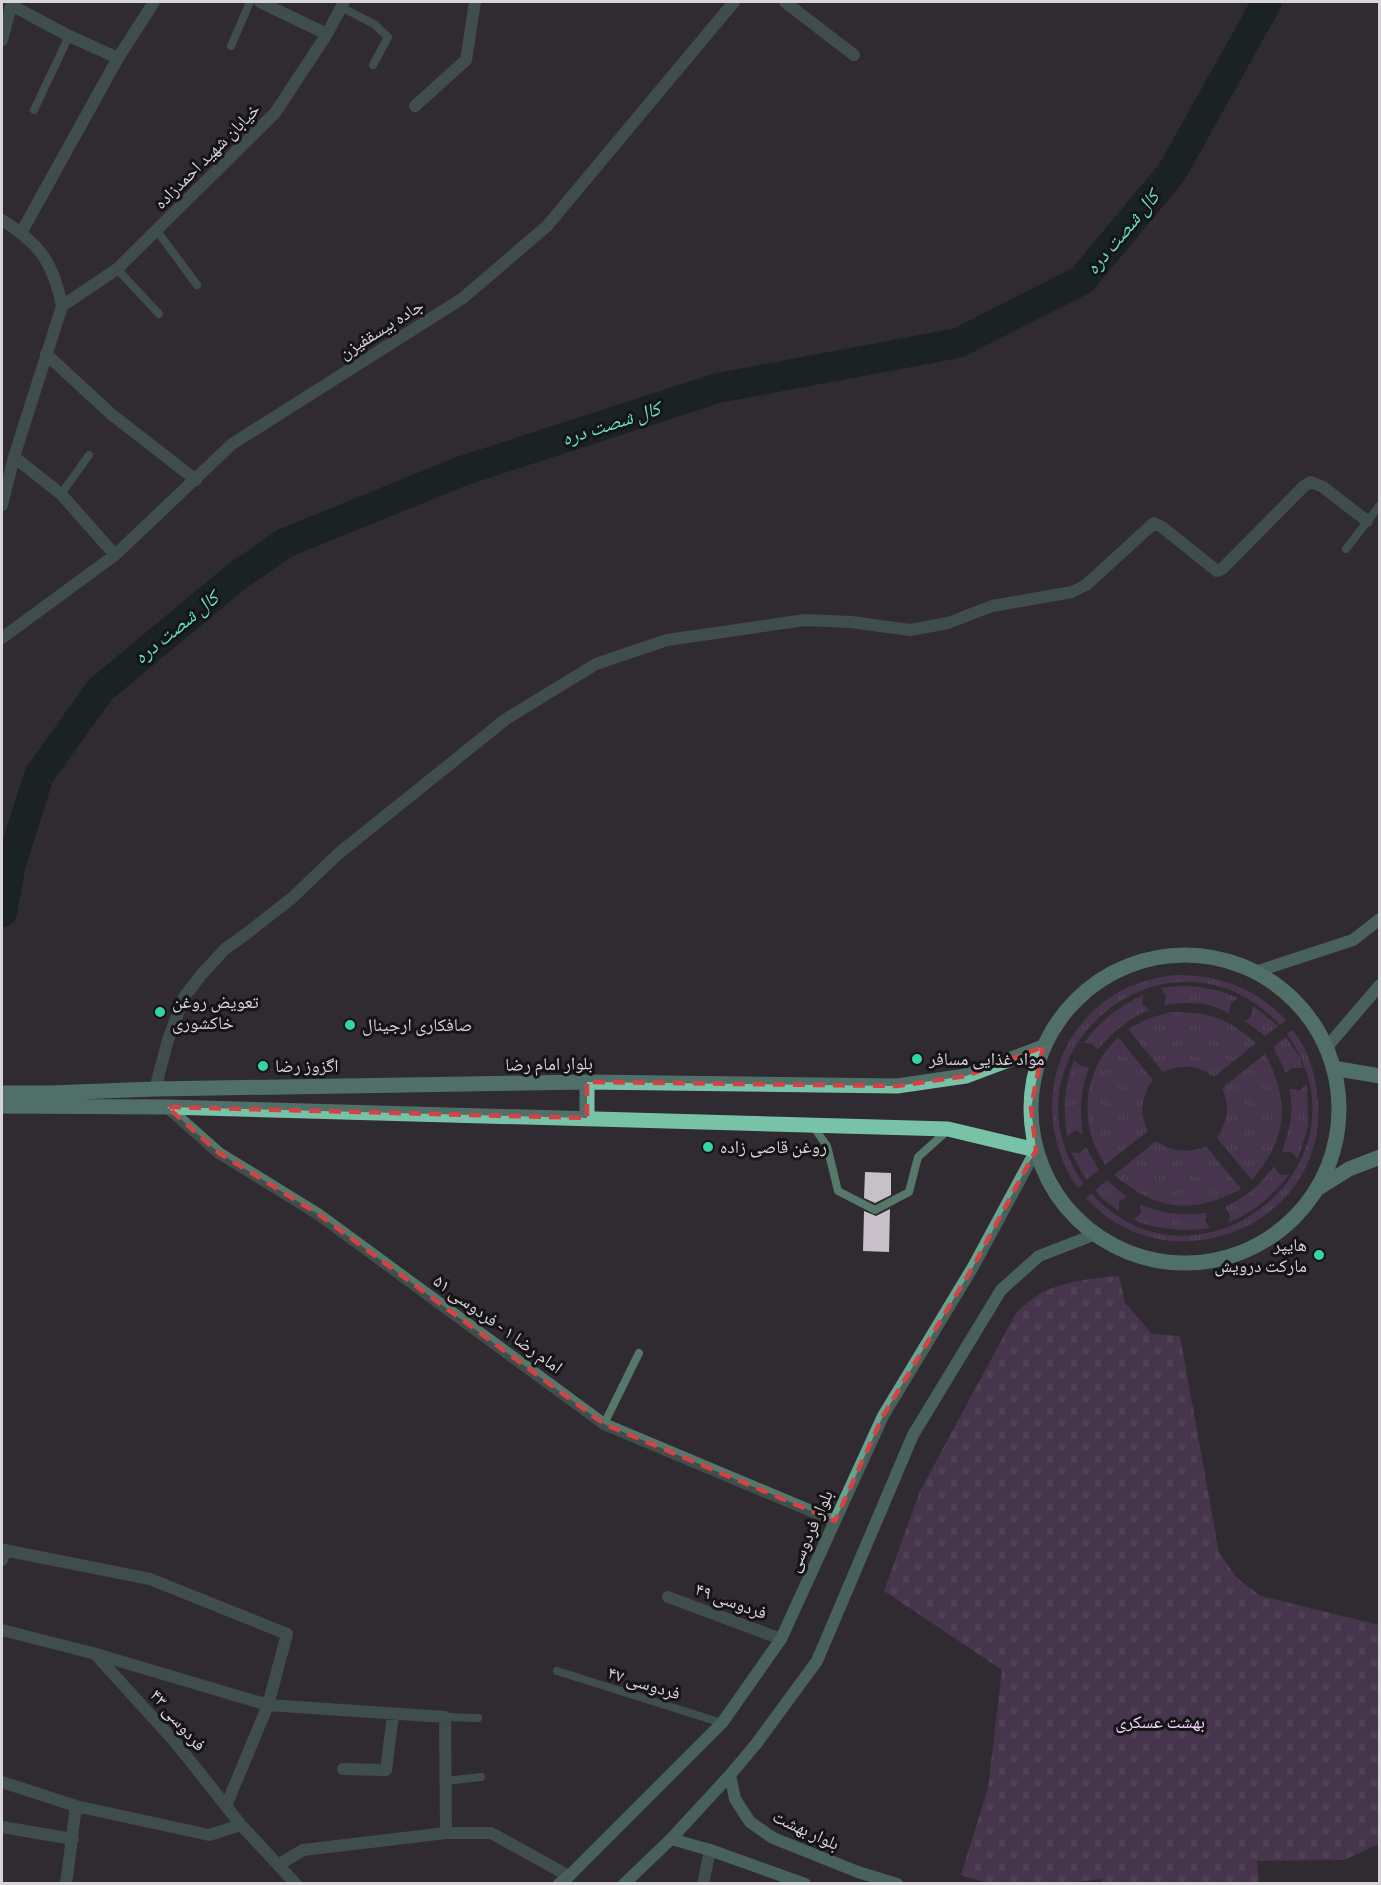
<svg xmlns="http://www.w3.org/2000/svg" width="1381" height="1885" viewBox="0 0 1381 1885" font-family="'Source Sans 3','Noto Naskh Arabic',sans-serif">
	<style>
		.grass { fill: url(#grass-tufts) }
		.cemetery { fill: url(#cemetery-stones) }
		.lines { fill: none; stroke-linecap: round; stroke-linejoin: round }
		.river { stroke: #001a11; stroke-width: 30 }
		.building { fill: #c7c0c9 }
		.lane { stroke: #55786b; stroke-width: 8 }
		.street { stroke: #55786b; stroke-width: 12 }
		.secondary { stroke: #69a28e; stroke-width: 12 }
		.primary { stroke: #78c3a8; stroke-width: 15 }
		.marked { fill: none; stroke: #d64243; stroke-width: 4.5; stroke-dasharray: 12 8; stroke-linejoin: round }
		.poi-dot { fill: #33d4a8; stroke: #161417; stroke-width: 2 }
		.labels { text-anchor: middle; stroke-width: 6; stroke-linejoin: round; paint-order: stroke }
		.street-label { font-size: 18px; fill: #d8d5d9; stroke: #161417 }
		.poi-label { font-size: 18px; fill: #d8d5d9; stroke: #161417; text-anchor: start }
		.park-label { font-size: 18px; fill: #ecd4f5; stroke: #161417 }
		.water-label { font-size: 20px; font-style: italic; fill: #61e3ba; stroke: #161417 }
	</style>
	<defs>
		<pattern id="grass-tufts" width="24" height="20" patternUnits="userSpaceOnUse" patternTransform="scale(1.5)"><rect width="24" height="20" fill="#63426f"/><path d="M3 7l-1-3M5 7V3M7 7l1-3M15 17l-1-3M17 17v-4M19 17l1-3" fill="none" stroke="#795c83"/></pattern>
		<pattern id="cemetery-stones" width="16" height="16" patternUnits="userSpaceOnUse" patternTransform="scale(1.5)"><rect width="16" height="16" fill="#63426f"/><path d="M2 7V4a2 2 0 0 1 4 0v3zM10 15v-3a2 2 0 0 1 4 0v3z" fill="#795c83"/></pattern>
	</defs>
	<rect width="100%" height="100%" fill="#2f2b31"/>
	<!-- grass -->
	<path class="grass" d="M1176,975C1219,975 1256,988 1286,1020L1280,1025C1170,907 991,1054 1084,1184L1078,1188C1031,1122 1049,1028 1123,990C1140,981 1158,977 1176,975Z
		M1178,986C1199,986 1219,989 1238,998L1231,1003L1229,1014C1210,1001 1187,1002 1164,1005L1166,996L1161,988Z
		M1145,994L1143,997L1142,1004L1149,1010C1128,1019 1112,1032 1098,1050L1091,1043H1084C1100,1020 1120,1006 1145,994Z
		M1253,1006L1278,1026L1265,1036L1245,1021L1251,1017Z
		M1171,1012C1210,1012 1227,1018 1256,1043L1214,1077C1197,1065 1182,1064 1163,1072L1128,1029L1149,1018Z
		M1293,1030C1309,1051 1316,1075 1318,1102C1327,1227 1168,1289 1086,1198L1091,1193C1197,1310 1380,1164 1287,1034Z
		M1118,1037L1153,1080C1141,1097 1139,1112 1148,1131L1105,1165C1102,1158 1097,1151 1094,1144C1083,1116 1086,1081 1103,1055C1107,1049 1113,1043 1118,1037Z
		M1286,1037L1300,1058L1303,1068H1291L1286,1073L1273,1047Z
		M1265,1054C1291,1103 1287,1138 1252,1180L1217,1138C1228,1121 1230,1106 1222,1088Z
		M1074,1060L1081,1066L1089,1067C1081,1089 1079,1110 1083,1134L1075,1130L1067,1136C1062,1109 1065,1085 1074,1060Z
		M1307,1084L1308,1127L1298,1159L1291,1152H1282C1289,1131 1295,1111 1289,1089L1300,1090Z
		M1156,1141C1173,1152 1188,1154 1206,1146L1241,1189C1192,1215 1157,1211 1114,1175Z
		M1086,1147L1099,1170L1086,1180L1071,1152L1080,1153Z
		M1274,1166L1279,1174L1286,1175L1290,1174C1272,1196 1254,1212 1228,1223L1230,1216L1225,1207C1245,1198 1261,1185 1274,1166Z
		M1107,1180L1127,1197L1119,1202V1211L1101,1198L1095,1190Z
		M1140,1204C1162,1214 1183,1216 1207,1213L1205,1221L1210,1228C1183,1232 1159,1230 1134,1220L1141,1213Z"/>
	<!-- cemetery -->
	<path class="cemetery" d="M1119,1276L1125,1303L1152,1334L1180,1336L1219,1553L1237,1578L1261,1596L1379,1625V1844L1344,1860L1257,1861L1259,1884H1102L1101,1879L1061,1884H991L961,1875L988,1788L1002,1670L884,1591L920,1491L1016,1313C1024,1306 1033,1297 1043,1292C1066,1281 1093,1278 1119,1276Z"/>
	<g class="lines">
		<!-- river -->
		<path class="river" d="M2,912L11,864L39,775L100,690L236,577L285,543L462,471L718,388L958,343L1082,280L1172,172L1267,2"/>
	</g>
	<!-- building -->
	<path class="building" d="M865,1172L891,1173V1195L875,1203L864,1198Z
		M890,1209L889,1252L863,1251L864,1211L876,1216Z"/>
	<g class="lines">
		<!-- lane -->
		<path class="lane" d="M341,7L374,24L388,37L373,65
			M231,46L250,2
			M34,110L69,36
			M157,231L197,285
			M117,269L159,314
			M61,494L89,455
			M1346,549L1380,505
			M813,1126L827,1146L838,1191L875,1210L909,1192L918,1157L947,1131
			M604,1424L639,1353
			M557,1671L722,1723
			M445,1717L478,1718
			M446,1781L481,1777"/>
		<!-- street -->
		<path class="street" d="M260,2L327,34
			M785,2L854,55
			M11,5L69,36L118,58
			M2,40L12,2
			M415,106L466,60L475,2
			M2,220C40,244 53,262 62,306L14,457L2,505
			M21,233L118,58L154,2
			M62,306L117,269L275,113L327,34L344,2
			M46,354L111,414L196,480
			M14,457L61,494L115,555
			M2,638L115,555L232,444L463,298L547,226L734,2
			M155,1089L168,1040L184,997L201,975L225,949L246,934L292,898L338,854L506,719L596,664L667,640L805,620L851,622L910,630L948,623L992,606L1072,592L1086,585L1154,523L1162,527L1217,571L1222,569L1304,486L1311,482L1323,487L1367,521
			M167,1107L219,1153L318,1214L604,1424L835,1521
			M2,1560L4,1550L150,1579L287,1634L268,1705L226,1806
			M668,1597L781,1639
			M2,1630L96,1654L268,1705L445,1717L446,1833
			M96,1655L176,1743L241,1825L296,1884
			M343,1769L386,1770L393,1715
			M2,1782L76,1806L209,1835L241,1825
			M2,1827L73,1839
			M278,1865L303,1850L446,1833H491L569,1876
			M66,1884L76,1806
			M703,1884L710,1850"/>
		<!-- secondary -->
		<path class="secondary" d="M1255,972L1353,940L1380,919
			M1326,1048L1380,985
			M730,1775L735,1799L750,1822L773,1838L858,1872L897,1884
			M671,1839L710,1850L805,1884
			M559,1884L569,1876L722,1723L781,1639L883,1416L973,1267L1036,1150
			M624,1884L671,1839L730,1775L756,1744L817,1661L913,1435L1001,1290L1039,1256L1096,1234"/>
		<!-- primary -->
		<path class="primary" d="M1031 1109a154 154 0 1 1 308 0a154 154 0 1 1-308 0Z
			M1333,1068L1380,1076
			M2,1093H50L155,1089L587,1082L897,1086L966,1076L1043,1047
			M2,1106L167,1107L948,1129L1036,1150
			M587,1118V1082
			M1317,1189L1349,1169L1380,1157"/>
	</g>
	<!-- marked area -->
	<path d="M0 0H1381V1885H0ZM1043,1047L1031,1108L1036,1150L973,1267L883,1416L835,1521L604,1424L318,1214L219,1153L167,1107L587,1118V1082L897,1086L966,1076Z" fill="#2f2b31" fill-opacity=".55" fill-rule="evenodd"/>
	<path class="marked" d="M1043,1047L1031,1108L1036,1150L973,1267L883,1416L835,1521L604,1424L318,1214L219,1153L167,1107L587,1118V1082L897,1086L966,1076Z"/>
	<!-- markers -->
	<g class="poi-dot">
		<circle cx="160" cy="1012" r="6"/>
		<circle cx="350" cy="1025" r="6"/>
		<circle cx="917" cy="1059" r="6"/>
		<circle cx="263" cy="1066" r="6"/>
		<circle cx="708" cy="1147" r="6"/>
		<circle cx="1319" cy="1255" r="6"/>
	</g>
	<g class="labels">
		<!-- street labels -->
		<g class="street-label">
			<text transform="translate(207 156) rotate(-45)" y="6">خیابان شهید احمدزاده</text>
			<text transform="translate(381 329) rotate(-32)" y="6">جاده بیسقفیزن</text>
			<text transform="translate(549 1064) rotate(-1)" y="6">بلوار امام رضا</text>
			<text transform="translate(498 1324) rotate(36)" y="6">امام رضا ۱ - فردوسی ۵۱</text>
			<text transform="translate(810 1531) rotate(-66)" y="6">بلوار فردوسی</text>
			<text transform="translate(731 1601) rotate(20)" y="6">فردوسی ۴۹</text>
			<text transform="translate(644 1683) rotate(17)" y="6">فردوسی ۴۷</text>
			<text transform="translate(178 1720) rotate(49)" y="6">فردوسی ۴۳</text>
			<text transform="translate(806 1830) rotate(25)" y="6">بلوار بهشت</text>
		</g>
		<!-- poi labels -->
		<g class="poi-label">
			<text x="172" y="1008">تعویض روغن<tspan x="172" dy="21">خاکشوری</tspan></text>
			<text x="362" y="1031">صافکاری ارجینال</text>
			<text x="929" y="1065">مواد غذایی مسافر</text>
			<text x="275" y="1072">اگزوز رضا</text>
			<text x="720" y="1153">روغن قاصی زاده</text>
			<text x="1307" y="1251" text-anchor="end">هایپر<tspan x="1307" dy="21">مارکت درویش</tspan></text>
		</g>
		<!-- park labels -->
		<g class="park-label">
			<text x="1160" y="1728">بهشت عسکری</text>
		</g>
		<!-- water labels -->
		<g class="water-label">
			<text transform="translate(1122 232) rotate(-50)" y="7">کال شصت دره</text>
			<text transform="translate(611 423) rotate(-18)" y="7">کال شصت دره</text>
			<text transform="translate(176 627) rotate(-39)" y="7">کال شصت دره</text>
		</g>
	</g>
	<!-- border -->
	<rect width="1381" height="1885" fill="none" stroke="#d8d5d9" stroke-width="6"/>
</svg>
